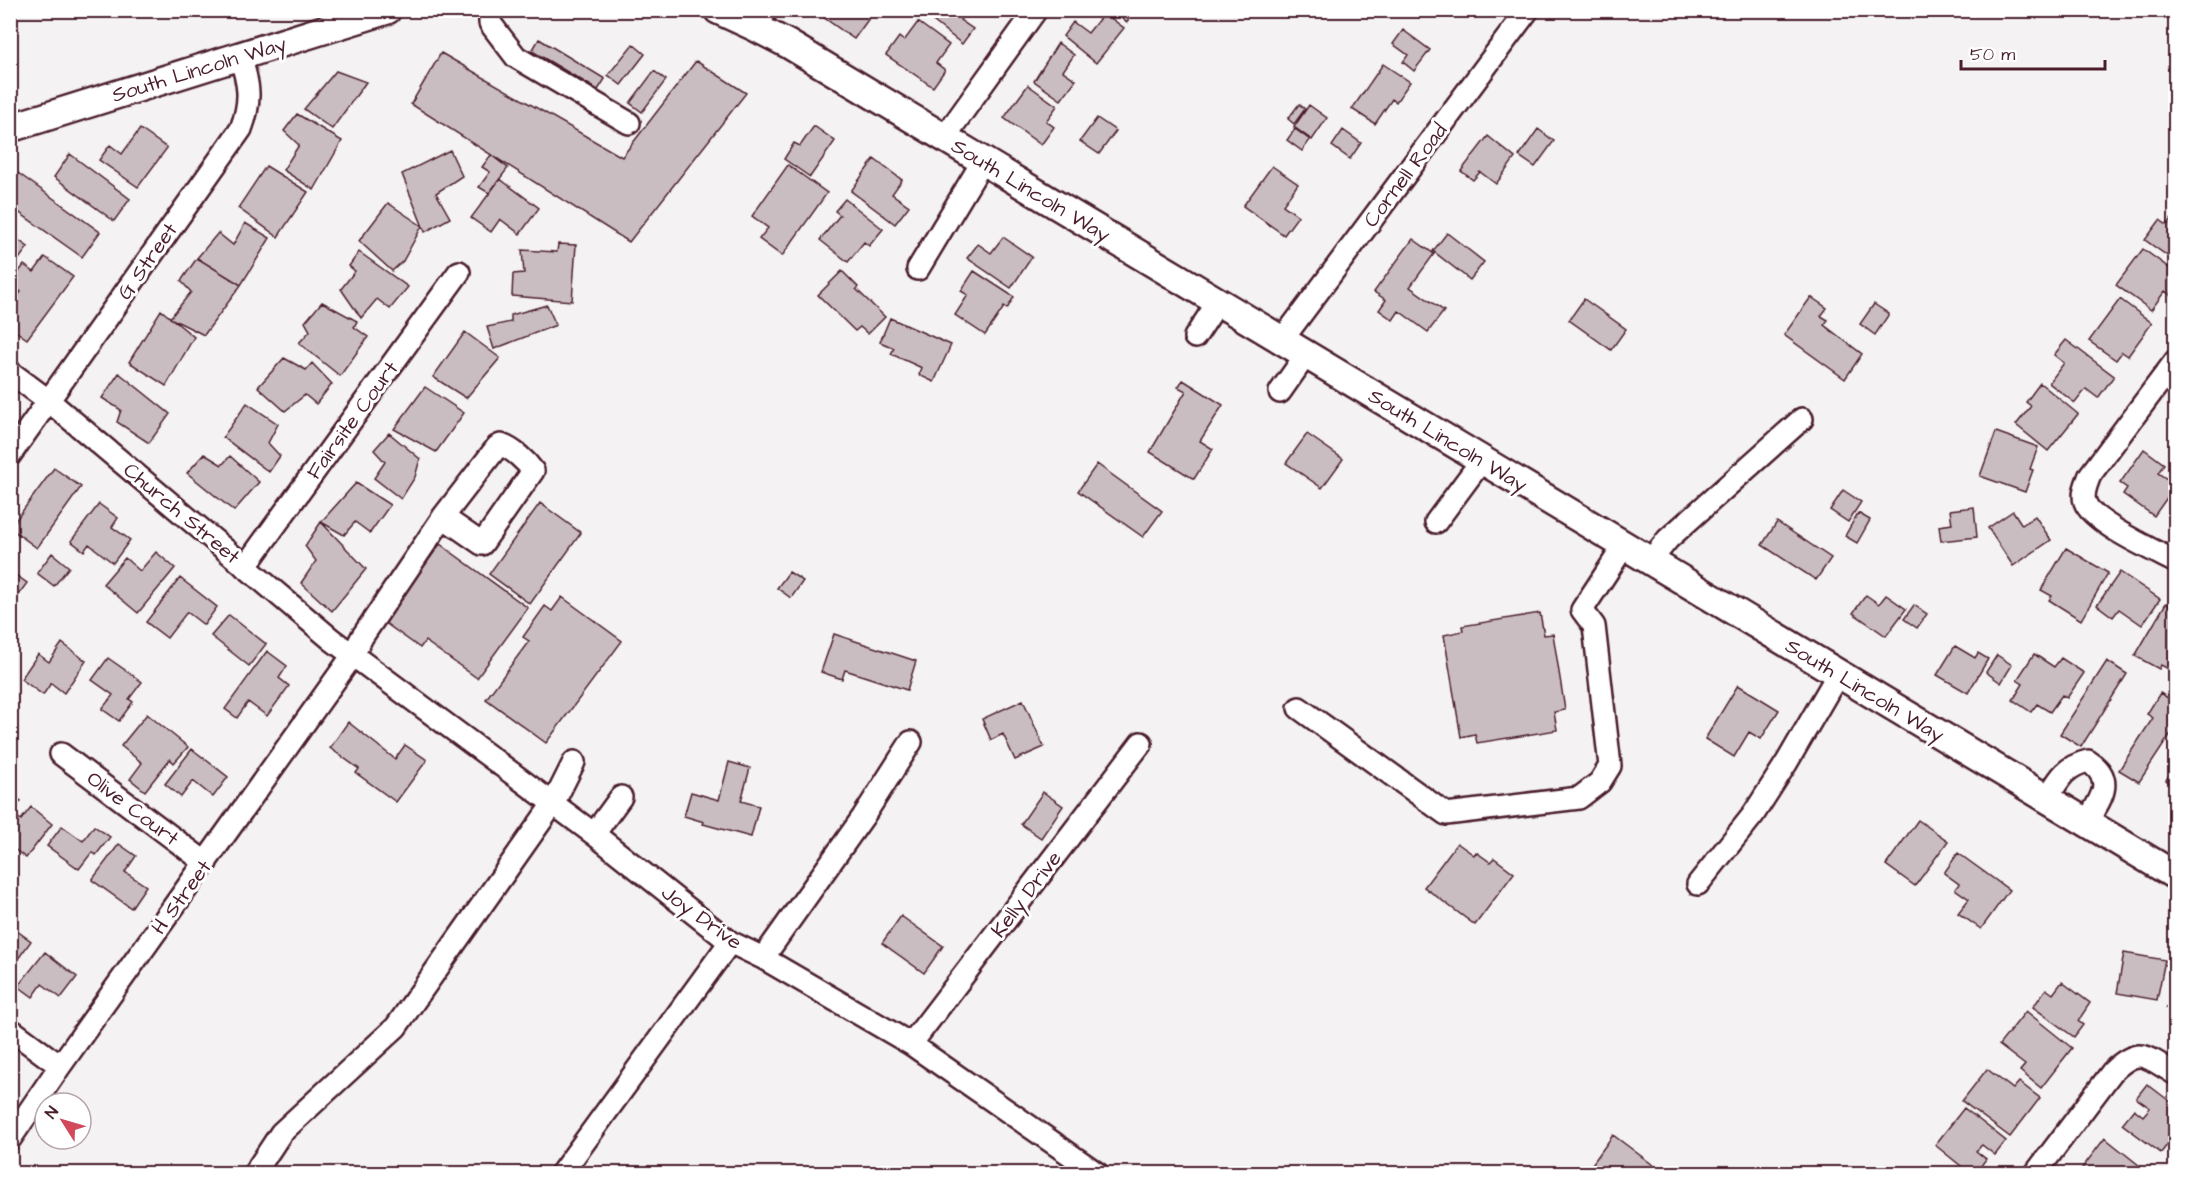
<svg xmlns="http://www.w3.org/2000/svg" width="2186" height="1184" viewBox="0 0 2186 1184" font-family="'Architects Daughter',sans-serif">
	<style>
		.building { fill: #cabdc1; stroke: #4a1f2b; stroke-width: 1.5 }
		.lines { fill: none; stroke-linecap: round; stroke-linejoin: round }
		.minor-casing { stroke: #4a1f2b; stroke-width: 26 }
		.major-casing { stroke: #4a1f2b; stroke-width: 32 }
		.minor { stroke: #fff; stroke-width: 21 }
		.major { stroke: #fff; stroke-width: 27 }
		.labels { text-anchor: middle; stroke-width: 6; stroke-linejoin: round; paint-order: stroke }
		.street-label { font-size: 21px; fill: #4a1f2b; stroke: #fff }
	</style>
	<rect width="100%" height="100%" fill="#f4f2f2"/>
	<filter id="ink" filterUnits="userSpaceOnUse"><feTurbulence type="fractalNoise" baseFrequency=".0167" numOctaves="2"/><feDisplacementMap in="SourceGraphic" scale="12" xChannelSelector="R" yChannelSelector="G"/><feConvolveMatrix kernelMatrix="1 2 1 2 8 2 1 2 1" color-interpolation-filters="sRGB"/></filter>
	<g filter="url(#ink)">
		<!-- building -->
		<path class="building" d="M816,10H875L854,39L816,12Z
			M919,10H967L960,20L973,29L962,44Z
			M1111,10H1135L1127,22Z
			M1104,13L1124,28L1096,63L1063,36L1073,22L1088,33Z
			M918,22L949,45L936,63L945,70L933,87L886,55L899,37L904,41Z
			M1403,30L1430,50L1414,71L1403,62L1408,55L1393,44Z
			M539,39L605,79L598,90L532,51Z
			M1058,43L1074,55L1063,71L1076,80L1061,100L1034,81Z
			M633,44L645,54L621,85L608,75Z
			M441,53L622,157L696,61L746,93L629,242L411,104Z
			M1383,64L1410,82L1396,102L1392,99L1375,124L1352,109Z
			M336,71L366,82L332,129L304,109Z
			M654,71L666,80L642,112L630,103Z
			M1028,85L1057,106L1046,121L1054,127L1041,145L1004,118Z
			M1299,104L1305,109L1294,124L1288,119Z
			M1309,105L1327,118L1312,140L1294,127Z
			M297,114L342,141L314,190L283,170L299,145L284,131Z
			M1097,118L1116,131L1099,154L1080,141Z
			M814,126L835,141L810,177L784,159L794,143L800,146Z
			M140,129L167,148L138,187L99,160L110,145L122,154Z
			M1295,129L1310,140L1302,151L1287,140Z
			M1538,129L1554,141L1535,167L1519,156Z
			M1343,130L1361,143L1350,159L1332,146Z
			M1488,136L1515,158L1496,184L1480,172L1473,180L1461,171Z
			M450,150L462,176L436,193L450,218L425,232L402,174Z
			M70,154L130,199L114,221L54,177Z
			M491,155L508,168L489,193L479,187L490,172L482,167Z
			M874,159L902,180L892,194L909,206L895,224L851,191Z
			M788,165L827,193L782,256L759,239L768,228L752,216Z
			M266,166L308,192L278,237L238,208Z
			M1272,166L1298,184L1283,205L1298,216L1284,235L1243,206Z
			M18,173L100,232L82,257L10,206V183Z
			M500,179L539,208L520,234L500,219L491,232L471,218Z
			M845,199L883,229L869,246L864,242L848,262L820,240L840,215L835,211Z
			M388,203L422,226L403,261L392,271L359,241Z
			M2176,214V262L2145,240L2160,220L2167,225Z
			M245,223L270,238L241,285L197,258L218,233L233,245Z
			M1447,233L1484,262L1470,280L1433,251Z
			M10,234L28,247L10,271Z
			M1003,237L1032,257L1011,288L967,258L978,244L991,253Z
			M1413,239L1434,254L1410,287L1444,311L1428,332L1399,311L1393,320L1379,310L1386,300L1374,292Z
			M558,244L576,245L572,301L512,296L513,274L524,273L522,250L557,252Z
			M2143,249L2176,273V294L2173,297L2165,291L2151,310L2116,285Z
			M359,252L408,287L390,309L377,299L361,318L341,289L355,271L349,266Z
			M45,257L73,277L27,339L10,327V306L21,292L10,284L24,265L34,272Z
			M197,258L241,285L204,335L170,318L191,292L181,281Z
			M842,271L858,287L856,289L885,317L868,334L860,327L855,331L818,295Z
			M974,271L1014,297L1007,309L1004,307L985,335L955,315L968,295L961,291Z
			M1811,297L1827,308L1821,316L1828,320L1824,325L1862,354L1845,379L1784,335Z
			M1584,299L1626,329L1611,350L1569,320Z
			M2120,299L2152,323L2128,356L2122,352L2116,360L2089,341Z
			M322,302L357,321L354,327L368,337L340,376L299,343L310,331L305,322Z
			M1874,304L1889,314L1875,335L1860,324Z
			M547,305L556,325L494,349L487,327L511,322V315Z
			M161,310L194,337L166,386L129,362Z
			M890,318L951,345L934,382L919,375L922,368L891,354L894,348L880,342Z
			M465,332L500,358L466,398L433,377Z
			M2066,340L2114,376L2098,398L2086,389L2075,403L2049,383L2064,363L2054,355Z
			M284,358L306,370L312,363L332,384L316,404L305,395L285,411L258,387Z
			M119,373L170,414L149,443L117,422L121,410L102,398Z
			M1183,380L1223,405L1200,441L1213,449L1194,479L1150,452L1186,391L1178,387Z
			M2040,383L2078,414L2048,451L2016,425L2031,406L2026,402Z
			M425,387L464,413L436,452L394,429Z
			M247,403L278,424L268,443L280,456L269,472L223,437Z
			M1996,432L2038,447L2030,469L2033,470L2025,492L1980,476Z
			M389,433L420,459L415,477L401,499L374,478L385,462L374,450Z
			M1307,434L1343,459L1322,488L1286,463Z
			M2144,449L2164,464L2158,473L2176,485L2154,516L2123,494L2127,488L2120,483Z
			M204,454L222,465L230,456L259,482L234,511L187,473Z
			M1097,464L1162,511L1143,537L1078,491Z
			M54,468L81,487L37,548L10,528Z
			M356,483L390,505L370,533L355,522L344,535L321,522Z
			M1843,490L1861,502L1848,522L1830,510Z
			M540,503L581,533L530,604L489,574Z
			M99,504L118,518L112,527L130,540L113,563L89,544L84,551L71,541Z
			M1974,507L1977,537L1941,541L1939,526L1952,524L1950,510Z
			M2176,510V524L2169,520Z
			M2013,511L2022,525L2035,516L2051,540L2013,566L1988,528Z
			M1858,513L1870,520L1857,543L1845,536Z
			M321,522L366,569L332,611L301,583L316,561L305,546Z
			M1777,522L1831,558L1816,580L1762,545Z
			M440,544L528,608L477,678L425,641L420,648L384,622Z
			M2066,548L2108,573L2081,620L2049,600L2052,596L2041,590Z
			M156,552L175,568L138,613L103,584L125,558L140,571Z
			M52,553L69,567L54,586L37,573Z
			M10,571L27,583L10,606Z
			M789,572L803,581L791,598L777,588Z
			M2120,572L2160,599L2142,625L2119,609L2113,617L2097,605Z
			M180,578L217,607L204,625L187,612L167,638L146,622Z
			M1866,595L1879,604L1886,595L1906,609L1886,636L1853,613Z
			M562,597L622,641L546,743L486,699L529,641L523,637L545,606L552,611Z
			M2166,603L2176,609V673L2161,665L2159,669L2135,656Z
			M1914,605L1927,614L1917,628L1904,619Z
			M1540,613L1544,635L1553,634L1565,710L1554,712L1557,730L1477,743L1475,734L1461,737L1444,635L1463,631L1462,626Z
			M229,615L266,644L249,666L211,636Z
			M834,634L916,661L907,690L845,670L842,679L821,672Z
			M62,643L86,661L64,693L51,683L43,695L21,679L38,654L49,662Z
			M1955,646L1975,658L1978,653L1988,659L1968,693L1937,675Z
			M267,651L287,666L279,678L289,686L267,716L248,702L237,718L225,709Z
			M2034,654L2054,667L2061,658L2084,673L2067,698L2062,695L2050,712L2037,704L2031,712L2013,700L2023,684L2017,680Z
			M1997,655L2012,665L2001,683L1986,672Z
			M108,658L142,682L129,699L133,702L119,721L102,709L113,695L92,680Z
			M2107,661L2127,674L2081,747L2060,734Z
			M1738,685L1779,710L1761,739L1749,732L1734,757L1705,739Z
			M2160,693L2176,703V726L2139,782L2119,770L2153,718L2147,714Z
			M1023,700L1044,747L1015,760L1003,734L991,740L982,719Z
			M147,714L188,747L174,763L170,759L145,791L130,779L142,763L121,746Z
			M348,722L395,759L405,745L427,760L396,802L356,773L359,769L330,748Z
			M192,749L228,777L213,797L193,781L181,797L165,784Z
			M2176,751V787L2166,780L2175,766L2169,761Z
			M729,762L750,768L741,801L759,806L751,837L703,824L704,822L684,816L691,792L719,800Z
			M1043,792L1063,806L1041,838L1021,824Z
			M10,793L21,801L12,813L21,820L31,807L52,824L26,858L10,846Z
			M1918,820L1948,841L1915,886L1886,865Z
			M62,826L83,841L94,826L110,837L96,855L92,852L79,869L47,846Z
			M1457,843L1474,855L1476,852L1490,862L1494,858L1514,873L1475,925L1424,887Z
			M119,844L136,856L125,872L146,886L131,908L92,880Z
			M1958,853L2009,890L1981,929L1958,913L1969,899L1955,889L1959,884L1944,873Z
			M901,916L943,946L924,973L882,943Z
			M10,926L31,941L10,970Z
			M45,952L77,977L61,998L42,984L33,997L18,986Z
			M2124,953L2165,960L2157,1000L2117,993Z
			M2062,982L2090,1003L2078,1021L2083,1025L2074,1037L2033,1007L2046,989L2053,994Z
			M2176,995V1014L2166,1008Z
			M2026,1011L2072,1048L2041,1088L2020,1071L2025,1065L1999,1045Z
			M1987,1069L2013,1089L2019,1082L2040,1098L2010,1137L1962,1101Z
			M2147,1084L2176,1106V1145L2170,1141L2161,1153L2122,1124L2134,1109L2143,1116L2150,1108L2136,1098Z
			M1964,1108L2006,1141L1995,1155L1982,1145L1976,1151L1986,1159L1975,1174H1971L1935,1145Z
			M1613,1135L1665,1174H1585Z
			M2105,1138L2150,1174H2082L2079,1172Z"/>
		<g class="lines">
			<!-- minor casing -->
			<g class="minor-casing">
				<path id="minor" d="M490,10V23L516,57L629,123
					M755,27L767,10
					M944,138L1036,10
					M918,269L983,161
					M1195,337L1218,302
					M1282,340L1528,10
					M2176,360L2090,475C2087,483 2082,493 2085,502C2092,523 2155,551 2176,562
					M10,372L49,401L331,639L594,834L730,942L763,958L911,1044L1098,1174
					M1280,392L1306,355
					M10,455L241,129C252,100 249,84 240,56
					M1436,522L1482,460
					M1650,561L1668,539L1802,419
					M245,567L459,272
					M1299,708L1446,814L1579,798L1600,782L1610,766L1594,626L1582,610L1624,546
					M61,754L206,863
					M2047,799C2059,779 2064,767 2088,761C2117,780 2100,800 2086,823
					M594,834L621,797
					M1698,884L1753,815L1787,762L1838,674
					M763,958L863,817L911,742
					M10,1029L60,1066
					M911,1044L1141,743
					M10,1139L60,1066L353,655L362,637L443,517L497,447L501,445C513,449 526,461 533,471L482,544L443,517
					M254,1174L281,1133L396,1027L553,804L574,762
					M561,1174L730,942
					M2035,1174L2112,1072C2140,1045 2146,1057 2176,1074"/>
			</g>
			<!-- major casing -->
			<g class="major-casing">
				<path id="major" d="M718,10L755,27L788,44L2176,876
					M10,128L387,10"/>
			</g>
			<!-- minor -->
			<use href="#minor" class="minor"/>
			<!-- major -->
			<use href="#major" class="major"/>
		</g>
	</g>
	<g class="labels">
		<!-- street labels -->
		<g class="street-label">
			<text transform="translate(199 69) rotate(-17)" y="7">South Lincoln Way</text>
			<text transform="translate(1405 175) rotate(-53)" y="7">Cornell Road</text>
			<text transform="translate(1031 190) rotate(31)" y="7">South Lincoln Way</text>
			<text transform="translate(147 261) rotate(-55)" y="7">G Street</text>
			<text transform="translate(352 420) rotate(-54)" y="7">Fairsite Court</text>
			<text transform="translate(1448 440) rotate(31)" y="7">South Lincoln Way</text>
			<text transform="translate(182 513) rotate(40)" y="7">Church Street</text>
			<text transform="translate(1865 690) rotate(31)" y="7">South Lincoln Way</text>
			<text transform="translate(133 808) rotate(37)" y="7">Olive Court</text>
			<text transform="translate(1026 894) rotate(-53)" y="7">Kelly Drive</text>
			<text transform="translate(181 897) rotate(-54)" y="7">H Street</text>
			<text transform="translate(702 917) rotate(36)" y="7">Joy Drive</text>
		</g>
	</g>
	<!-- margin -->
	<rect width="2186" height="1184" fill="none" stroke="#fff" stroke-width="36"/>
	<rect x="18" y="18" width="2150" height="1148" fill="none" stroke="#4a1f2b" stroke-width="2" filter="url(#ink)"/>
	<!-- north arrow -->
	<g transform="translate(63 1121) rotate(307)"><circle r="28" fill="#ffffff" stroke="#b7a5aa" stroke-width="1.5"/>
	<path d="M0-4.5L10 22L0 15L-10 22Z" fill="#d1495b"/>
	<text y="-9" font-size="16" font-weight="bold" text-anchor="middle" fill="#4a1f2b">N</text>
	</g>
	<!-- scale -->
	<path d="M1961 60v9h144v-9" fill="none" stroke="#4a1f2b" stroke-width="3"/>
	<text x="1970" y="60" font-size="18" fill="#4a1f2b" stroke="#ffffff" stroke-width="4.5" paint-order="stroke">50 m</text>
</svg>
